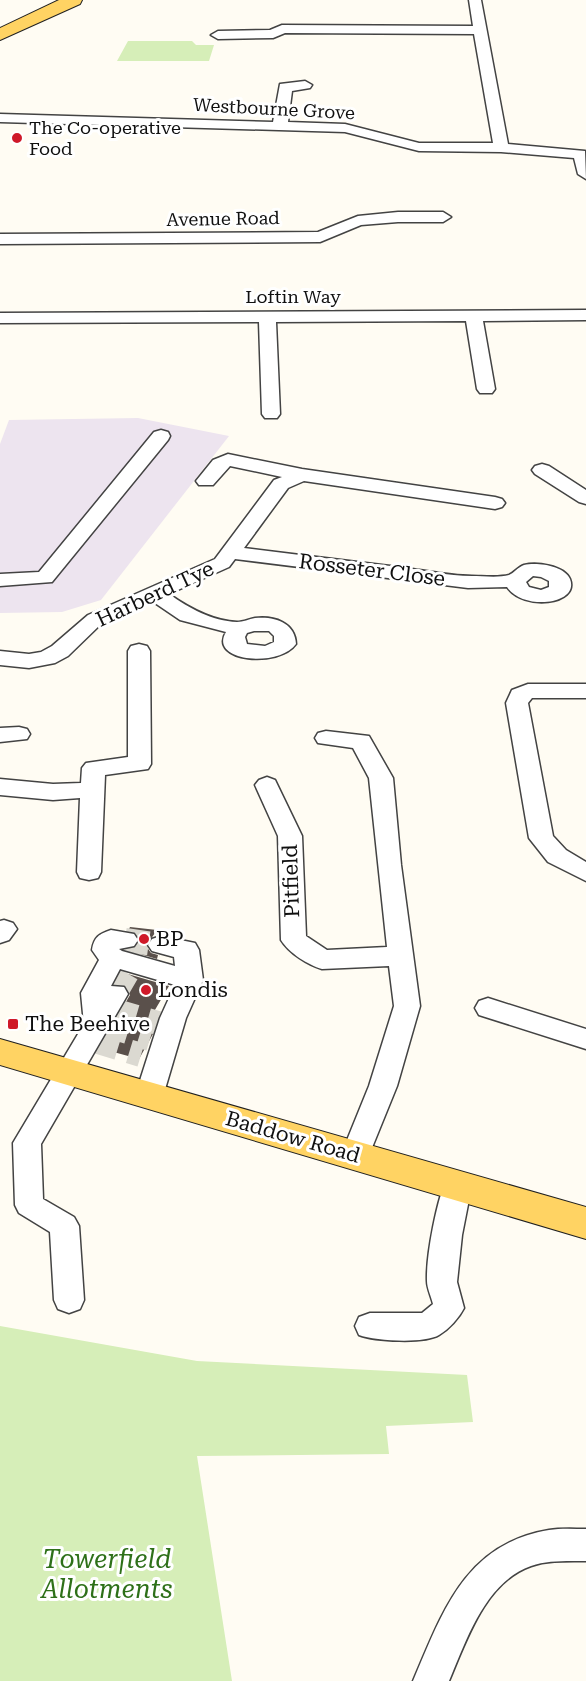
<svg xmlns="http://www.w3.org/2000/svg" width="586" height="1681" viewBox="0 0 586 1681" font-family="'Roboto Serif',serif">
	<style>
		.industrial { fill: #ede4ef }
		.green { fill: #d6eeb8 }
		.building { fill: #5a504b }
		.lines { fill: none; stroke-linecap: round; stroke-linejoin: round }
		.minor-tunnel { stroke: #dbd9d1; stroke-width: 24; stroke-dasharray: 24 12; stroke-linecap: butt }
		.minor-casing { stroke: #434343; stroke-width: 3 }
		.major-casing { stroke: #212121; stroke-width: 2 }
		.minor { fill: #fff; fill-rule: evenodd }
		.major { fill: #ffd363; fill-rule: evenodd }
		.poi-dot { fill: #cf1929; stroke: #fff; stroke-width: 2 }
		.labels { text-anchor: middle; stroke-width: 6; stroke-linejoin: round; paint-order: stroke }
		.far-street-label { font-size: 18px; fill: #101010; stroke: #fff }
		.far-poi-label { font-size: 18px; fill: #101010; stroke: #fff; text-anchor: start }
		.street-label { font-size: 21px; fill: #101010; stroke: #fff }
		.poi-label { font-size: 21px; fill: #101010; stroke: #fff; text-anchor: start }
		.near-park-label { font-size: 26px; font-style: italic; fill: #2e7019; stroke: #fff }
	</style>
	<rect width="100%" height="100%" fill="#fffcf3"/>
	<!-- industrial -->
	<path class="industrial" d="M138,418L229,436L101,600L62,612L0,613V444L9,420Z"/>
	<!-- green -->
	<path class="green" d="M128,41H192L196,45H214L209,61H117Z
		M0,1326L197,1361L467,1375L473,1422L386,1426L389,1454L197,1456L232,1681H0Z"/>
	<!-- building -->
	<path class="building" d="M130,927L157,930L146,946L151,953L158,955L157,959L130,951L136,947L140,939L136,933L128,931Z
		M121,972L169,986L152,1015L158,1017L153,1034L139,1059L99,1048L130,995L126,986L115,984Z"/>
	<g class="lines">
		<!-- minor-tunnel -->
		<path class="minor-tunnel" d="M125,940L161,945
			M115,994L129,970
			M113,1010L158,1023
			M105,1025L150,1039
			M95,1041L141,1055"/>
		<!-- minor casing -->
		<g class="minor-casing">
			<path id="minor" d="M469,0H481L508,144L585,151L586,179L578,174L574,158L501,152L419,151L345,132L0,122V114L273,122L280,84L305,81L312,85L310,88L292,91L288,122L345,124L419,143H493L474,34L285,33L273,38L218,39L211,35L218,31L270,30L282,25L473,26Z
				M398,212H443L451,217L443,222H398L361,225L320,242L0,244V234L318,232L358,216Z
				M586,310V320L483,321L495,389L492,393H480L477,389L466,321L276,322L280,414L277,418H265L262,414L259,322L0,323V313Z
				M161,430L168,432L170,436L168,440L52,582L0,586V574L39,572L154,432Z
				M228,454L302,469L495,497L502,499L505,503L502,507L495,509L304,481L288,488L244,548C295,554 347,561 399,567C423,570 448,576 472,576C482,576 499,578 509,575C514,573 518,567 524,565C536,562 564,565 570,579C580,605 523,611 507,587L468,588L235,559L229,567L169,594C189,608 212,621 237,622C243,622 249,619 255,618C274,616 295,622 296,644C279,668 208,662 226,632L180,620L152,601L102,623L68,656L55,663L29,668L0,665V651L29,654L41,652L52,646L88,615L215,559L274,480L282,477L230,466L213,485H199L196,481L213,460ZM533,576L541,577L549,581V587L541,590L529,587L526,582ZM254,631H269L274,636V642L265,646L247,644L245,637L247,633Z
				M542,464L549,466L586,490V504L579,502L535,474L532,470L535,466Z
				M139,644L147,646L150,651L151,764L148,769L105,775L101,872L98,878L89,880L80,878L77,872L80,798L53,800L0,795V779L53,784L81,783L82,768L86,763L128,757V651L131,646Z
				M528,684H586V698H532L528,703L553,836L566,850L586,862V881L548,862L529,838L506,703L512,690Z
				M19,727L27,729L30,734L27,739L0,742V728Z
				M326,731L369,736L393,778L401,865L420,1006L397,1086L369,1155L365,1163L355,1166L345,1163L341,1155L369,1086L394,1006L389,966L322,969C308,965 289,953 281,940L278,836L255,785L259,780L267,777L275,780L302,836L306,936L327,950L387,947L369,778L353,748L318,743L315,738L318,733Z
				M4,920L13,923L17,929L9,940L0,943V921Z
				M111,930L134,934L138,940L134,946L119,949L122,951L175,966L174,957L152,951L148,945L152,939L161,936L195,943L199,950L203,980L186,1018L163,1096L159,1104L149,1107L139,1104L135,1096L160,1018L175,985L120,969L111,986L124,987L128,994L41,1144L43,1199L74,1217L79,1226L84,1300L80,1309L69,1313L58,1309L54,1300L50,1232L19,1213L15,1205L13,1143L84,1024L81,993L99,960L92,950C94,937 99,934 111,930Z
				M488,998L586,1029V1049L479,1015L475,1008L479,1001Z
				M458,1172L468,1176L472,1184L462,1235L457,1282L464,1308C459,1318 449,1329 439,1335C424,1344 375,1341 359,1335L355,1326L359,1317L370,1313H422L433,1304C431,1296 427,1288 427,1281C426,1256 437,1198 448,1176Z
				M586,1529V1561C567,1561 548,1560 531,1566C485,1582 466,1641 449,1681H413C443,1611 465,1544 549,1530C561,1528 574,1529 586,1529Z"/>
		</g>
		<!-- major casing -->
		<g class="major-casing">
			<path id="major" d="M59,0H82L80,4L0,40V28Z
				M0,1039L586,1207V1239L0,1065Z"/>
		</g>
		<!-- minor -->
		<use href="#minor" class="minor"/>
		<!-- major -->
		<use href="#major" class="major"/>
	</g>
	<!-- markers -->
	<g class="poi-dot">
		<circle cx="17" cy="138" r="6"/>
		<circle cx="144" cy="939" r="6"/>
		<circle cx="146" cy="990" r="6"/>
		<rect x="7" y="1018" width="12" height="12" rx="3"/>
	</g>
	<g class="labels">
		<!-- far-street labels -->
		<g class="far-street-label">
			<text transform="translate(274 109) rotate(3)" y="6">Westbourne Grove</text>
			<text transform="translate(223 219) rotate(-1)" y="6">Avenue Road</text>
			<text x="293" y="303">Loftin Way</text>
		</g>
		<!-- far-poi labels -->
		<g class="far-poi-label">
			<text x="29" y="134">The Co-operative<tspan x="29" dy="21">Food</tspan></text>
		</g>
		<!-- street labels -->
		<g class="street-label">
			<text transform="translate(372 570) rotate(7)" y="7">Rosseter Close</text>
			<text transform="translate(155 594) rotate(-25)" y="7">Harberd Tye</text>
			<text transform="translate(291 881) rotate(-92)" y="7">Pitfield</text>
			<text transform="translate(293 1137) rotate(16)" y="7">Baddow Road</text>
		</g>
		<!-- poi labels -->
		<g class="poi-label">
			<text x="156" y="946">BP</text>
			<text x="158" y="997">Londis</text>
			<text x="25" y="1031">The Beehive</text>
		</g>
		<!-- near-park labels -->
		<g class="near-park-label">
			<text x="107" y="1568">Towerfield<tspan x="107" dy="30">Allotments</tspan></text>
		</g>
	</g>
</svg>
